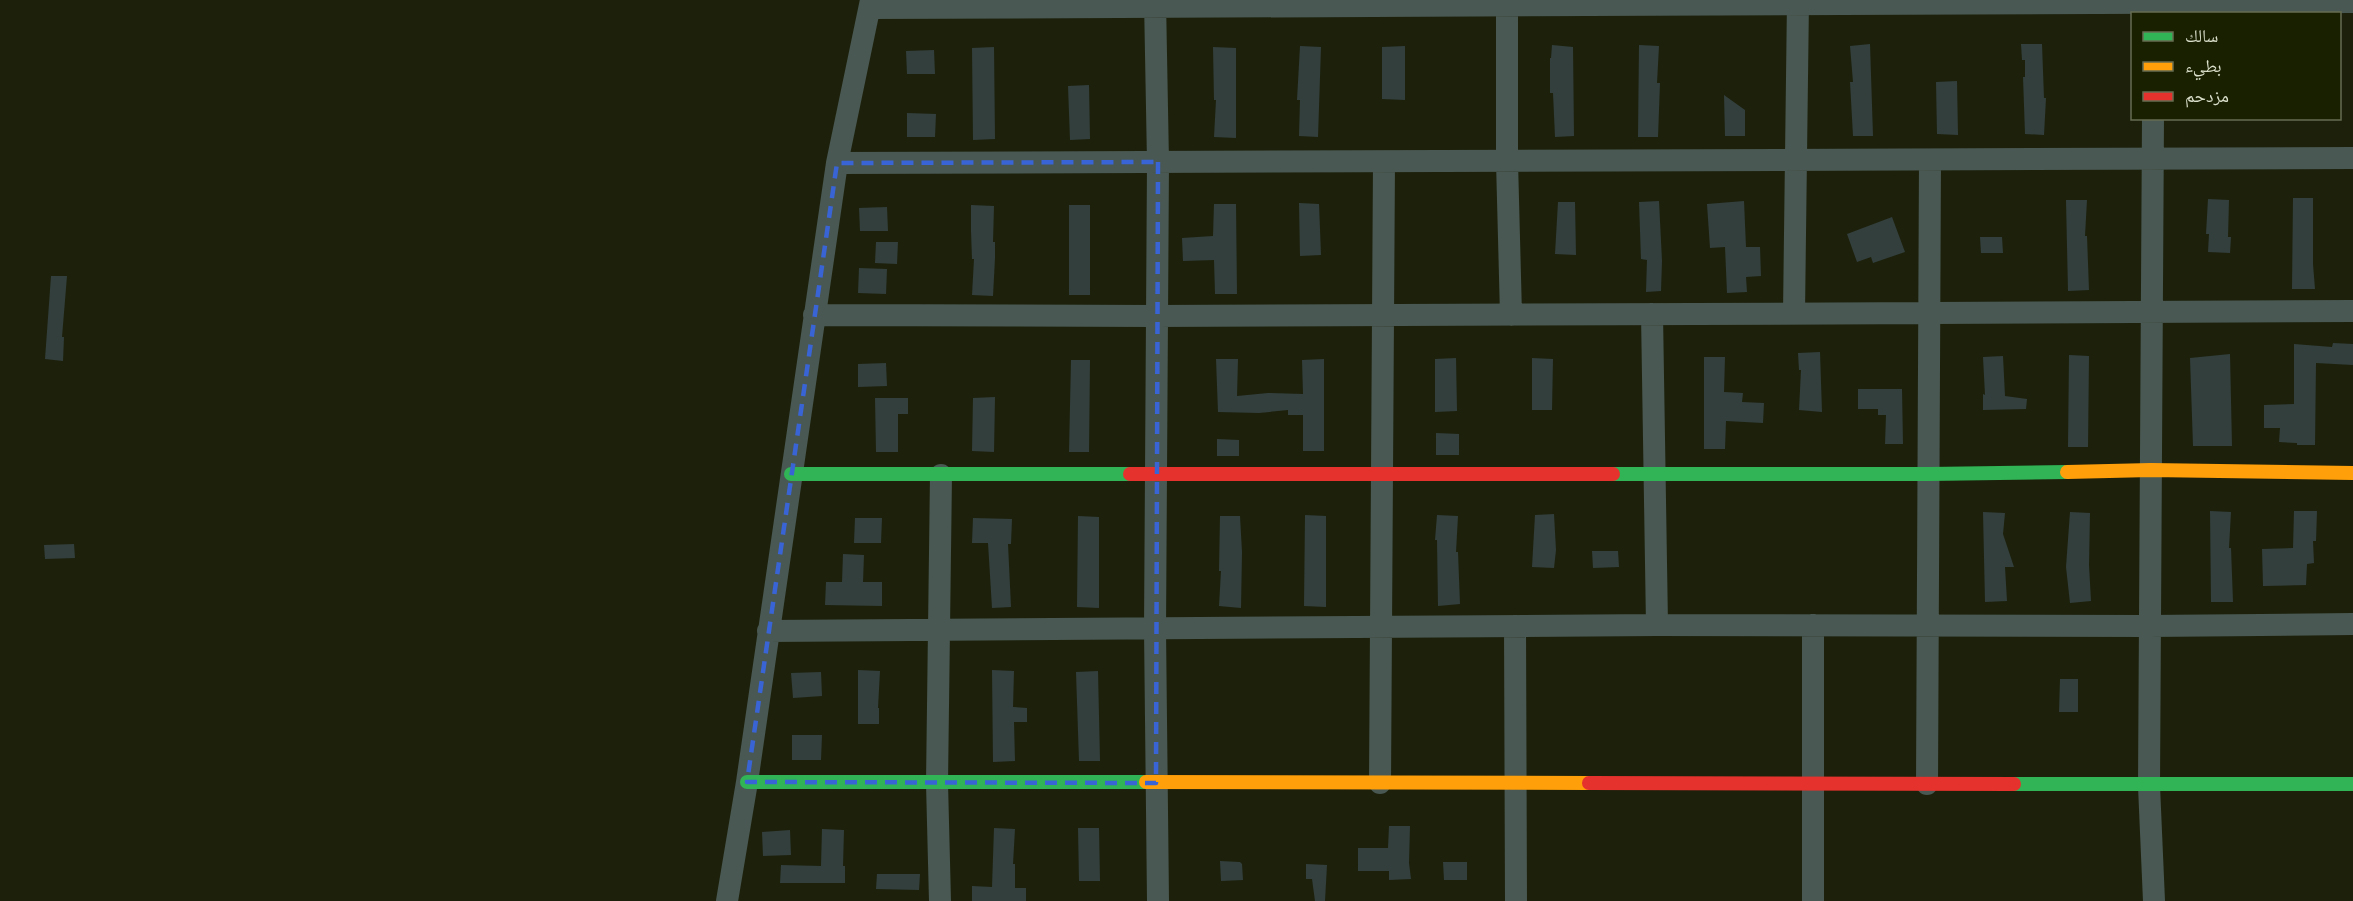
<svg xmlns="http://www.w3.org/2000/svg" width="2353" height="901" viewBox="0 0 2353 901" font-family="'Open Sans','Noto Naskh Arabic',sans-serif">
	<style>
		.building { fill: #333f3d }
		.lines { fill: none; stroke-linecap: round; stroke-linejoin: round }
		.street { stroke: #495852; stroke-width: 22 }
		.fast { stroke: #30b455; stroke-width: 14 }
		.slow { stroke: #ff9f0a; stroke-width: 14 }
		.jam { stroke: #e5322d; stroke-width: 14 }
		.marked { fill: none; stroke: #3964d6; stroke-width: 4.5; stroke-dasharray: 12 8; stroke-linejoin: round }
	</style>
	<rect width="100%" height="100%" fill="#1d210c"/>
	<!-- building -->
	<path class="building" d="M1870,44L1873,136H1853L1850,82H1853L1850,46Z
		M2021,44H2042L2044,98H2046L2044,135L2025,134L2023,77H2025V60H2022Z
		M1552,45L1573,47L1574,136L1555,137L1553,93H1550V58H1551Z
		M1639,45L1659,46L1657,83H1660L1658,137H1638Z
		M1300,46L1321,47L1318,137L1299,136L1300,100H1297Z
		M1405,46V100L1382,99V47Z
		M994,47L995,139L973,140L972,48Z
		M1213,47L1236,48V138L1214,137L1216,100H1214Z
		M934,50L935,74H907L906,51Z
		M1957,81L1958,135L1937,134L1936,82Z
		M1089,85L1090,139L1070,140L1068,86Z
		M1724,95L1745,110V136H1725Z
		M907,113L936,114L935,137H907Z
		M2293,198H2313V264L2315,289H2292Z
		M2208,199L2229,200L2228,237H2231L2230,253L2208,252L2209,234H2206Z
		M2066,200H2087L2085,236H2087L2089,290L2068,291Z
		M1659,201L1662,261L1661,291L1646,292L1647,260L1641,259L1639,202Z
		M1744,201L1746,247H1760L1761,276L1746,277L1747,292L1727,293L1725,247L1710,248L1707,204Z
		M1558,202H1575L1576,255L1555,254Z
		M1299,203L1319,204L1321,255L1300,256Z
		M1214,204H1236L1237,294H1215L1214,260L1183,261L1182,238L1213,236Z
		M971,205L994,206L993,242H995V258L993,296L972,295L974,259H972L971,231Z
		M1069,205H1090V295H1069Z
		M887,207L888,231H860L859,208Z
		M1892,217L1905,252L1873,263L1871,257L1857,262L1847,234Z
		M1980,237H2002L2003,253H1981Z
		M876,242H898L897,264L875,263Z
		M859,268L887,269L886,294L858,293Z
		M51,276H67L62,337H64L63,361L45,359Z
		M2333,343L2353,344V365L2316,363L2315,445H2297V443L2279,442L2280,428H2264V405L2294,404V344L2332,347Z
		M1820,352L1822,412L1799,410L1801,370H1799L1798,353Z
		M2230,354L2232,446H2193L2190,358Z
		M2069,355L2089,356L2088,447H2068Z
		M2003,356L2005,396L2027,399L2026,409L1983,410V394L1985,395L1983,357Z
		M1704,357H1725L1724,392L1743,393L1742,402L1764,403L1763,423L1726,421L1725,449H1704Z
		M1456,358L1457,411L1435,412V359Z
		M1532,358L1553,359L1552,410H1532Z
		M1216,359H1238L1237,396L1268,393L1303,394L1302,360L1324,359V451H1303V415H1288V410L1259,413L1218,412Z
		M1071,360H1090L1089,452H1069Z
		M886,363L887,386L858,387V364Z
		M1858,389H1902L1903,444H1885L1886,415H1878V409H1858Z
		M995,397L994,452L972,451L973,398Z
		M875,398H908V414H898V452H876Z
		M1436,433L1459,434V455H1436Z
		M1217,439L1239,440V456H1217Z
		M2210,511L2231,512L2229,548H2231L2233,602H2211Z
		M2294,511H2317L2316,541H2313L2314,563L2307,564L2306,585L2263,586L2262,549L2293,548Z
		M1983,512L2005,513L2003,534L2014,567H2005L2007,601L1985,602Z
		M2070,512L2090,513L2089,565L2091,601L2070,603L2066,567Z
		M1554,514L1556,550L1554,568L1532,567L1535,515Z
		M1305,515L1326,516V607L1304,606Z
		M1437,515L1458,516L1456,552H1458L1460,604L1438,606L1437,540H1435Z
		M1078,516L1099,517V608L1077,607Z
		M1220,516H1240L1242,552L1241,608L1219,606L1221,571H1219Z
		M855,518H882L881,543H854Z
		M973,518L1012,519L1011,544H1008L1011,607L992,608L988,543H972Z
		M74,544L75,558L45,559L44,545Z
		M1592,551H1618L1619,567L1593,568Z
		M843,554L864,555L863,582H882V606L825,605L826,582H842Z
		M858,670L880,671L878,708H879V724H858Z
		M992,670L1014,671L1013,707L1027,708V722H1014L1015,761L993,762Z
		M1098,671L1100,761H1079L1076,672Z
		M821,672L822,696L793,698L791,673Z
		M2060,679H2078V712H2059Z
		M792,735H822L821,760H792Z
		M1389,826H1410L1409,863L1411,879L1389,880V871H1358V848H1388Z
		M994,828L1015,829L1013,864H1015V888H1026V901H972V886L992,887Z
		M1078,828H1099L1100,881H1079Z
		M822,829L844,830L843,866H845V883H780L781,865L821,866Z
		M790,830L791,855L763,856L762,832Z
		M1220,861L1240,862L1242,864L1243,880L1221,881Z
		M1443,862H1467V880H1444Z
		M1306,864L1327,865L1325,901H1315L1312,879H1306Z
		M877,874H920L919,890L876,889Z"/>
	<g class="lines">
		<!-- street -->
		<path class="street" d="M1155,0L1158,162L1155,629L1158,901
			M1507,0V161L1511,315
			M870,8L2353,2
			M2153,118L2149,786L2154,901
			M837,163L2353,158
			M1794,313L1798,0
			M1652,314L1657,625
			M814,315C1327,318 1840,313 2353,311
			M1813,625V901
			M1515,626L1516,901
			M768,631L1657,625L2149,626L2353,624
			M1380,783L1384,162
			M1927,784L1930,160
			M727,901L747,782L837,163L871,0
			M940,901L937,783L941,475"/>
		<!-- fast -->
		<path class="fast" d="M791,474H1130
			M1613,474H1929L2067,472
			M747,782H1146
			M2014,784H2353"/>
		<!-- slow -->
		<path class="slow" d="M2067,472L2151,470L2353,473
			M1146,782L1589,783"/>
		<!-- jam -->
		<path class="jam" d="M1130,474H1613
			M1589,783L2014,784"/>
	</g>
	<!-- marked area -->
	<path class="marked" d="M1158,162L1156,783L747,782L837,163Z"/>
	<!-- legend -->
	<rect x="2131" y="12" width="210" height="108" fill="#192000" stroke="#666c51" stroke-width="1.5"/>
	<rect x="2143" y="32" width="30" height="9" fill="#30b455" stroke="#666c51" stroke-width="1.5"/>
	<text x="2185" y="42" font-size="18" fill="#d9dfca">سالك</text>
	<rect x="2143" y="62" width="30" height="9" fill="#ff9f0a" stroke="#666c51" stroke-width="1.5"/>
	<text x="2185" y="72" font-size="18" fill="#d9dfca">بطيء</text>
	<rect x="2143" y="92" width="30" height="9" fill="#e5322d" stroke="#666c51" stroke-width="1.5"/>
	<text x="2185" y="102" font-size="18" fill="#d9dfca">مزدحم</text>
</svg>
